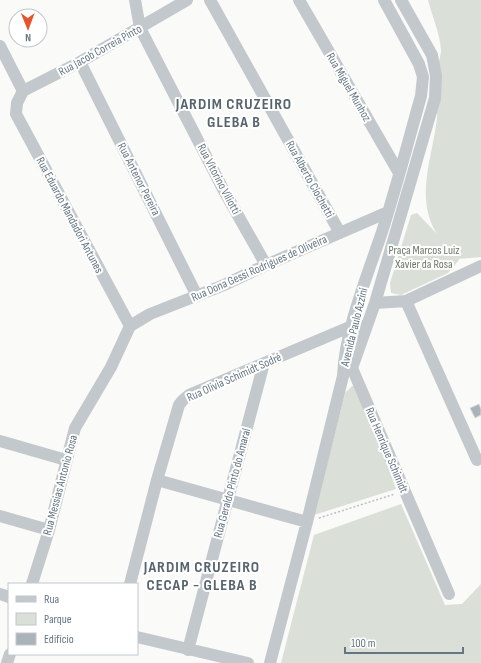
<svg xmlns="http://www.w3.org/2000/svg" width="481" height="663" viewBox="0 0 481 663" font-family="'Sofia Sans Condensed',sans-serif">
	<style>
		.green { fill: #dadfd7 }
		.building { fill: #aab3b9; stroke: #dcdcda }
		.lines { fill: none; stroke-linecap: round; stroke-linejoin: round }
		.path { stroke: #bbbfc2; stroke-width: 1.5; stroke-dasharray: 2 2; stroke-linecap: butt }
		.minor { stroke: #c3c8cc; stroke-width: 12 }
		.labels { text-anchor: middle; stroke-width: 4; stroke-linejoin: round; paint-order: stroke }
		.street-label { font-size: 12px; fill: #657683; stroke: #fff }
		.park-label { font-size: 12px; fill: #687a64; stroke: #fff }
		.district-label { font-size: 16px; font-weight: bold; letter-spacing: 1px; fill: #57646e; stroke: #fff }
	</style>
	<rect width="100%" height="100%" fill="#fafaf8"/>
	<!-- green -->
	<path class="green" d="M428,0H481V257L458,259L459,260L448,273L401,295L391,293L390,283L411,215L417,213L437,234C414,198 433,156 437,118C438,107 433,94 433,82C434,71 441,61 441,50C440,33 432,16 428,0Z
		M352,386H359L396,489L314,515L345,393Z
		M401,504L445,605L462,604L481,584V663H281L314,535Z"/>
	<!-- building -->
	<path class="building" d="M479,404L481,409V415L475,418L470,408Z"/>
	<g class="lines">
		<!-- path -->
		<path class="path" d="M319,518L395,494"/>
		<!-- minor -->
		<path class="minor" d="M135,0L140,28L223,189L266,265
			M210,0L340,233
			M299,0L399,173
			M401,0L432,55L436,76L435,98L375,303L352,368L449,594
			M0,46L23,91
			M80,62L197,296
			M406,301L477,460
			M375,303L406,301L481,266
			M130,326L16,114L17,103L23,91L80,62L187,0
			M130,326L150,314L224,285L266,265L388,212
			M0,441L66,460
			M157,480L307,522
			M0,516L49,530
			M32,584L49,530L75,428L111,367L130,326
			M130,584L157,480L179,405L183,400L189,395L352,326L358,324
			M0,594L9,597
			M137,637L248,663
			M188,650L264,363
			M7,663L10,654
			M270,663L307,522L343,376C345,330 366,279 381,235C396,189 408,142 421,96L423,77L419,64L384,0"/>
	</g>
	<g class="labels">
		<!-- street labels -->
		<g class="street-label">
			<text transform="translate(100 50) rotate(-29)" y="4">Rua Jacob Correia Pinto</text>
			<text transform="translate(349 87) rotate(60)" y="4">Rua Miguel Munhoz</text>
			<text transform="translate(139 179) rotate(63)" y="4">Rua Antenor Pereira</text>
			<text transform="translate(219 179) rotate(62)" y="4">Rua Vitorino Viliotti</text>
			<text transform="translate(310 179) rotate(61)" y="4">Rua Alberto Ciochetti</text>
			<text transform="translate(70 215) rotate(62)" y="4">Rua Eduardo Mandadori Antunes</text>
			<text transform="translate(259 268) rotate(-24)" y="4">Rua Dona Gessi Rodrigues de Oliveira</text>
			<text transform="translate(354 327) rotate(-76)" y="4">Avenida Paulo Azzini</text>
			<text transform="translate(234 377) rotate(-24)" y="4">Rua Olivia Schimidt Sodré</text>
			<text transform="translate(387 450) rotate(67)" y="4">Rua Henrique Schimidt</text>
			<text transform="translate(232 483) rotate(-75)" y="4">Rua Geraldo Pinto do Amaral</text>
			<text transform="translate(60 485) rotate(-75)" y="4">Rua Messias Antonio Rosa</text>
		</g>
		<!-- park labels -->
		<g class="park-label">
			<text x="424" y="254">Praça Marcos Luiz<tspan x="424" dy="14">Xavier da Rosa</tspan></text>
		</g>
		<!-- district labels -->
		<g class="district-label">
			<text x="234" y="109">JARDIM CRUZEIRO<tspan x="234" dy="18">GLEBA B</tspan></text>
			<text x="202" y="572">JARDIM CRUZEIRO<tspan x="202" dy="18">CECAP - GLEBA B</tspan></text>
		</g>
	</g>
	<!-- legend -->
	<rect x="8" y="583" width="130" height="72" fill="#ffffff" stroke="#c1c8cd"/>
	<rect x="16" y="596" width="20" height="6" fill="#c3c8cc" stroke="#c1c8cd"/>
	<text x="44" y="603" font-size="12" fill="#657683">Rua</text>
	<rect x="16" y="613" width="20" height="12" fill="#dadfd7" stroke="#c1c8cd"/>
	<text x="44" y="623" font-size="12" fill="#657683">Parque</text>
	<rect x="16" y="633" width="20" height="12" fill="#aab3b9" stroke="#c1c8cd"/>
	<text x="44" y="643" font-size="12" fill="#657683">Edifício</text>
	<!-- north arrow -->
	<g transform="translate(28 28) rotate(179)"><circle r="19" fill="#ffffff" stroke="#c1c8cd"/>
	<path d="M0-3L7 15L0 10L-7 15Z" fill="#e4572e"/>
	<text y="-6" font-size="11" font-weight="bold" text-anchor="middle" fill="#657683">N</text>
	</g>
	<!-- scale -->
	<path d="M345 647v6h118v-6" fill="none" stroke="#657683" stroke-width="2"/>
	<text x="351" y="647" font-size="12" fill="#657683" stroke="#ffffff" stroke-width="3" paint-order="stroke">100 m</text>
</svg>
